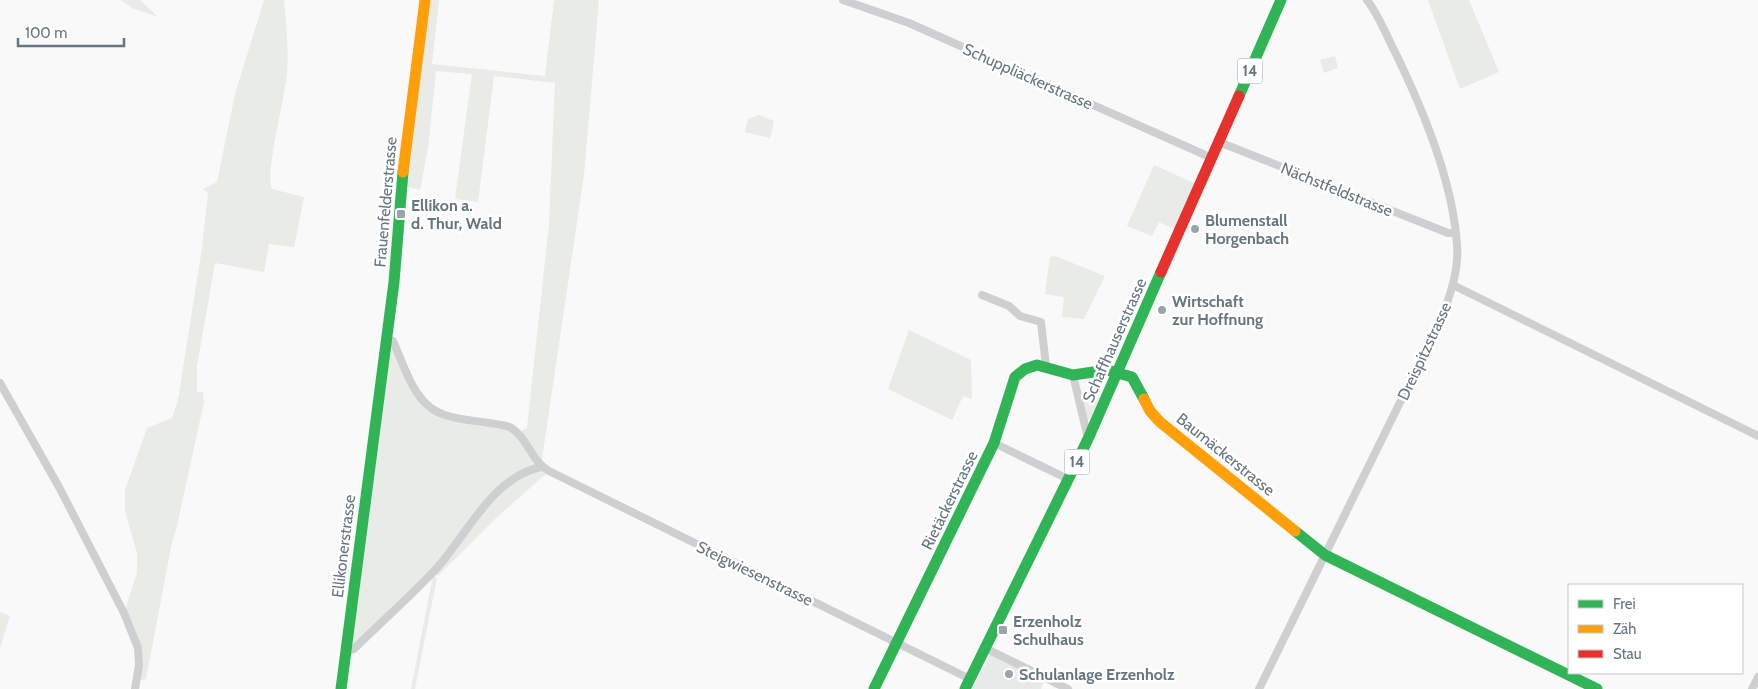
<svg xmlns="http://www.w3.org/2000/svg" width="1758" height="689" viewBox="0 0 1758 689" font-family="Cabin,sans-serif">
	<style>
		.built { fill: #e8e9e9 }
		.green { fill: #e8ebe6 }
		.lines { fill: none; stroke-linecap: round; stroke-linejoin: round }
		.street { stroke: #cecfd0; stroke-width: 8 }
		.fast { stroke: #30b455; stroke-width: 11 }
		.slow { stroke: #ff9f0a; stroke-width: 11 }
		.jam { stroke: #e5322d; stroke-width: 11 }
		.poi-dot { fill: #99a4ac; stroke: #fff; stroke-width: 2 }
		.labels { text-anchor: middle; stroke-width: 5; stroke-linejoin: round; paint-order: stroke }
		.shield { fill: #fff; stroke: #939fa8; stroke-width: 1 }
		.shield-label { font-size: 15px; font-weight: bold; fill: #657683 }
		.street-label { font-size: 16px; fill: #657683; stroke: #fff }
		.poi-label { font-size: 16px; font-weight: bold; fill: #657683; stroke: #fff; text-anchor: start }
	</style>
	<rect width="100%" height="100%" fill="#f9f9f9"/>
	<!-- built -->
	<path class="built" d="M992,652L1046,678L1041,689H972Z"/>
	<!-- green -->
	<path class="green" d="M121,0H140L158,17L132,8Z
		M264,0H284C286,24 289,48 287,73C285,98 265,171 272,189L304,197L294,247L269,244L264,272L215,263L197,366V392H203L204,402L176,530L172,542L146,679L136,681L138,648L124,613L137,573V553L125,511V490L147,428L172,418L178,400L202,248L208,193L203,189L217,182L235,94Z
		M425,0H439L432,64L545,76L554,0H599L584,175L541,466L549,471L494,520L437,577L436,569L354,649L346,651L386,338L430,409L519,432L527,428L549,224L555,83L494,76L478,202L455,199L472,74L436,71L428,148L420,190L401,185Z
		M1428,0H1469L1499,72L1460,89Z
		M1335,56L1338,68L1324,73L1320,60Z
		M759,115L774,121L770,138L745,132L748,119Z
		M1154,165L1196,184L1176,230L1159,222L1152,236L1127,226Z
		M1055,256L1105,276L1084,319L1062,317L1064,297L1045,294L1050,257Z
		M909,330L971,360L972,399L963,396L952,420L888,389Z
		M1100,397L1090,420L1087,419L1082,402Z
		M433,575L437,578L415,689H411Z
		M0,612L10,616L0,648Z"/>
	<g class="lines">
		<!-- street -->
		<path class="street" d="M843,0L909,23L1212,158
			M1219,142L1448,233H1456
			M1453,285L1758,436
			M982,295L1009,306L1020,316L1041,322L1046,366
			M386,338L393,341C405,367 414,406 445,415C466,422 489,421 510,427C528,438 531,461 549,471L970,679
			M1073,375L1088,438
			M0,383L59,487L124,613L138,648L139,665L135,689
			M994,443L1068,479
			M985,648L1068,689
			M346,651L354,649C381,622 410,597 436,569C467,535 492,477 541,467
			M1259,689L1443,315C1451,292 1459,269 1457,245C1453,181 1422,107 1394,50C1386,34 1378,14 1367,0
			M1752,689L1758,677"/>
		<!-- fast -->
		<path class="fast" d="M1239,96L1281,0
			M1295,531L1325,555L1597,689
			M341,689L394,282L403,172
			M874,689L994,443L1015,377L1025,369L1037,365L1073,375L1107,370L1132,377L1144,399
			M965,689L1088,439L1161,272"/>
		<!-- slow -->
		<path class="slow" d="M403,172L425,0
			M1144,399L1150,411L1160,422L1295,531"/>
		<!-- jam -->
		<path class="jam" d="M1161,272L1239,96"/>
	</g>
	<!-- markers -->
	<g class="poi-dot">
		<rect x="396" y="209" width="10" height="10" rx="2.5"/>
		<circle cx="1195" cy="229" r="5"/>
		<circle cx="1162" cy="310" r="5"/>
		<rect x="998" y="625" width="10" height="10" rx="2.5"/>
		<circle cx="1009" cy="674" r="5"/>
	</g>
	<g class="labels">
		<!-- shield labels -->
		<g class="shield">
			<rect x="1237.5" y="58.5" width="25" height="25" rx="4"/>
			<rect x="1064.5" y="449.5" width="25" height="25" rx="4"/>
		</g>
		<g class="shield-label">
			<text x="1250" y="76">14</text>
			<text x="1077" y="467">14</text>
		</g>
		<!-- street labels -->
		<g class="street-label">
			<text transform="translate(1028 76) rotate(24)" y="6">Schuppliäckerstrasse</text>
			<text transform="translate(1337 189) rotate(22)" y="6">Nächstfeldstrasse</text>
			<text transform="translate(385 202) rotate(-85)" y="6">Frauenfelderstrasse</text>
			<text transform="translate(1114 340) rotate(-66)" y="6">Schaffhauserstrasse</text>
			<text transform="translate(1424 351) rotate(-65)" y="6">Dreispitzstrasse</text>
			<text transform="translate(1226 454) rotate(39)" y="6">Baumäckerstrasse</text>
			<text transform="translate(949 500) rotate(-64)" y="6">Rietäckerstrasse</text>
			<text transform="translate(343 546) rotate(-83)" y="6">Ellikonerstrasse</text>
			<text transform="translate(755 573) rotate(26)" y="6">Steigwiesenstrasse</text>
		</g>
		<!-- poi labels -->
		<g class="poi-label">
			<text x="411" y="211">Ellikon a.<tspan x="411" dy="18">d. Thur, Wald</tspan></text>
			<text x="1205" y="226">Blumenstall<tspan x="1205" dy="18">Horgenbach</tspan></text>
			<text x="1172" y="307">Wirtschaft<tspan x="1172" dy="18">zur Hoffnung</tspan></text>
			<text x="1013" y="627">Erzenholz<tspan x="1013" dy="18">Schulhaus</tspan></text>
			<text x="1019" y="680">Schulanlage Erzenholz</text>
		</g>
	</g>
	<!-- legend -->
	<rect x="1568" y="584" width="175" height="90" fill="#ffffff" stroke="#c1c8cd"/>
	<rect x="1578" y="600" width="25" height="8" fill="#30b455" stroke="#c1c8cd"/>
	<text x="1613" y="609" font-size="15" fill="#657683">Frei</text>
	<rect x="1578" y="625" width="25" height="8" fill="#ff9f0a" stroke="#c1c8cd"/>
	<text x="1613" y="634" font-size="15" fill="#657683">Zäh</text>
	<rect x="1578" y="650" width="25" height="8" fill="#e5322d" stroke="#c1c8cd"/>
	<text x="1613" y="659" font-size="15" fill="#657683">Stau</text>
	<!-- scale -->
	<path d="M18 38v8h106v-8" fill="none" stroke="#657683" stroke-width="2.5"/>
	<text x="25" y="38" font-size="15" fill="#657683" stroke="#ffffff" stroke-width="4" paint-order="stroke">100 m</text>
</svg>
